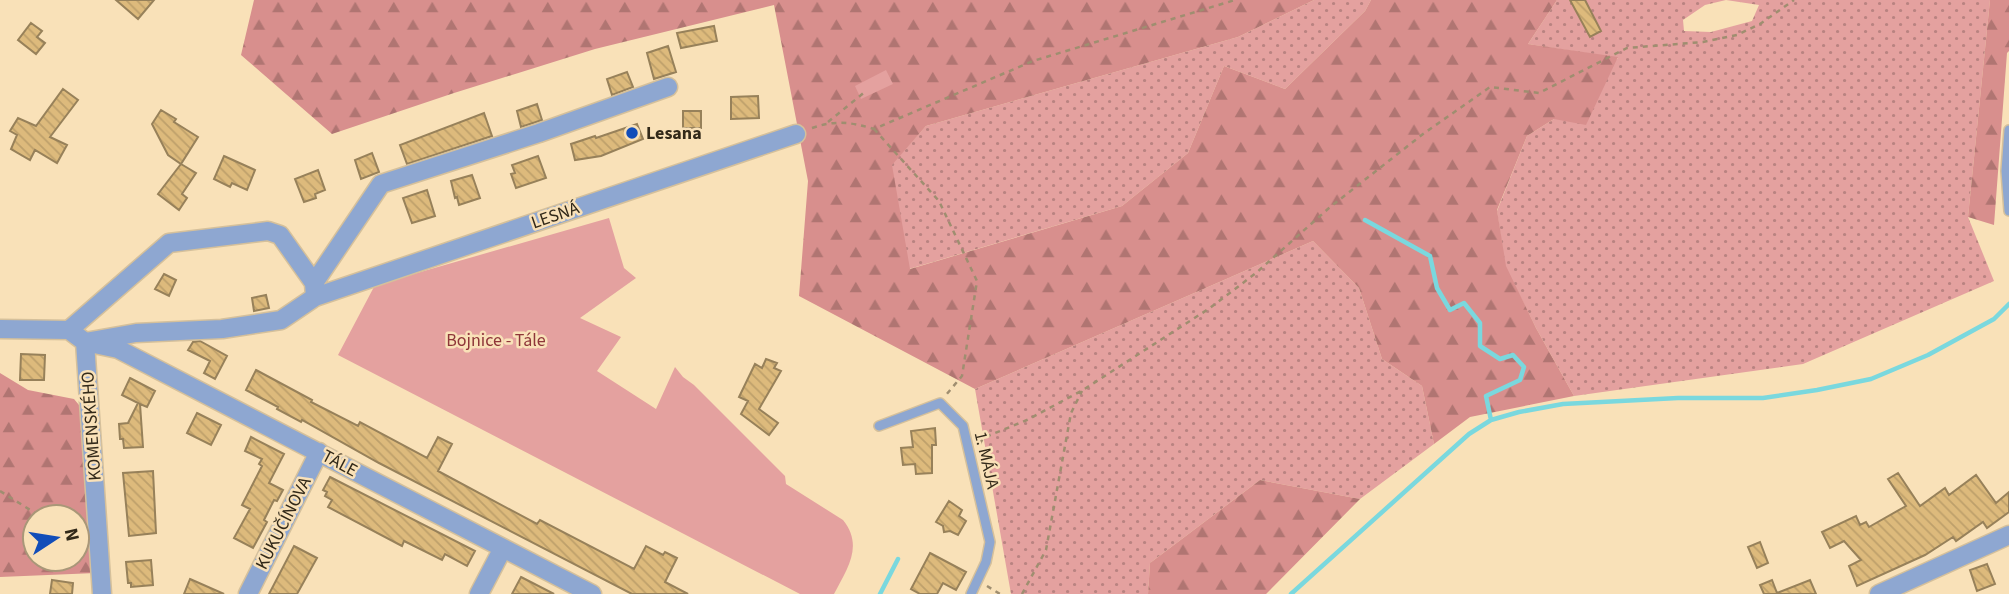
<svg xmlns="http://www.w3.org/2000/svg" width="2009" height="594" viewBox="0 0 2009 594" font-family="'Source Sans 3',sans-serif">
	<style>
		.grass { fill: url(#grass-dots); fill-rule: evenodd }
		.forest { fill: url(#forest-firs); fill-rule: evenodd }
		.green { fill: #e4a19f }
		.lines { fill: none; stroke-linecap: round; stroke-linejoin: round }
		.stream { stroke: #7ad8de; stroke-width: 4.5 }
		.building { fill: url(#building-back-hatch); stroke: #97815a; stroke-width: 2 }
		.service-casing { stroke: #d5c09b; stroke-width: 12 }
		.minor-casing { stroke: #d5c09b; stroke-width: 21 }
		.path { stroke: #9f8e70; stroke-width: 2.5; stroke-dasharray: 5 5; stroke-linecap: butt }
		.service { stroke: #8ea7d1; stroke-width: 9 }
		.minor { stroke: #8ea7d1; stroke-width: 18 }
		.poi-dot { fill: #124db9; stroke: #f9e1b8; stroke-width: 2.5 }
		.labels { text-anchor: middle; stroke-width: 5; stroke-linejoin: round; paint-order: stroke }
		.poi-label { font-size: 18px; font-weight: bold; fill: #322919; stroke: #f9e1b8; text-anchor: start }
		.street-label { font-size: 18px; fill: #322919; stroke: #f9e1b8 }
		.park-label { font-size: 18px; fill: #8e3639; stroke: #f9e1b8 }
	</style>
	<defs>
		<pattern id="grass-dots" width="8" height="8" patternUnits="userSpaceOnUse" patternTransform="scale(1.75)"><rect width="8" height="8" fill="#e4a19f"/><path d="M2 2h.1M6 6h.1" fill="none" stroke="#b98381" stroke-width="1.8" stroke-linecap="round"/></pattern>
		<pattern id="forest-firs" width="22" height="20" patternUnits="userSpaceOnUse" patternTransform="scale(1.75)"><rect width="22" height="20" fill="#d88f8d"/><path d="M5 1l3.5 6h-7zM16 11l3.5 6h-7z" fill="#b07572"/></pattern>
		<pattern id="building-back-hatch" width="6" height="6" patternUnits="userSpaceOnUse" patternTransform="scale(1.75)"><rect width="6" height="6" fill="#ddba7c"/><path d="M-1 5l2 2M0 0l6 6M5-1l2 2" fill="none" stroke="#bea06b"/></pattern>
	</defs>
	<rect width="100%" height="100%" fill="#f9e1b8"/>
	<!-- grass -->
	<path class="grass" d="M1314,0H1371L1365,11L1285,89L1224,66L1188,153L1122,206L909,269L891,165L926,126L1238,37Z
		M1557,0H1990L1968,217L1994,281L1803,364L1574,396L1536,328L1505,266L1497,211L1527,136L1554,119L1618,58L1528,44ZM1726,0L1759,5L1752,21L1711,32L1684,31L1683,20L1705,5Z
		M1313,241L1359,288L1382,359L1422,386L1434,444L1360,499L1260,480L1150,563L1148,594H1011L975,389Z"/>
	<!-- forest -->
	<path class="forest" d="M254,0H1314L1238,37L926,126L892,165L910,269L1122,206L1188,153L1224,66L1285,89L1365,11L1371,0H1557L1528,44L1618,57L1586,125L1554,119L1527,136L1497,210L1506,266L1536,328L1574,396L1470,417L1434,444L1422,386L1382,359L1359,288L1313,241L975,389L799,296L808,181L774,5L595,49L454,93L332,134L241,55Z
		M1990,0H2009V51L2007,53L1994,225L1968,217Z
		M0,373L28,390L74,399L84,411L96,573L0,577ZM35,517H77V559H35Z
		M1260,480L1360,499L1266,594H1148L1150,563Z"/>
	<!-- green -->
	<path class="green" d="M886,70L893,84L861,99L855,86Z
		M609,218L624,268L636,278L580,318L621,337L597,371L656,409L675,367L683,377L694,385L785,476L786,484L843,520C864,546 847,569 834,594H800L338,355L375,285Z"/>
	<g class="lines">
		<!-- stream -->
		<path class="stream" d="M1365,220L1430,256L1437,288L1450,310L1464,303L1480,323V346L1500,359L1513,355L1524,367L1520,380L1486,396L1491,420
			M880,594L898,559
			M1291,594L1469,434L1491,420L1519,412L1563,404L1678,398H1763L1817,390L1871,379L1928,355L1994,319L2009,304"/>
	</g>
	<!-- building -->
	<path class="building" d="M116,0H154L138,19Z
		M1570,0H1585L1601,31L1590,37Z
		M31,23L42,31L37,37L45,43L36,54L18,40Z
		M714,26L717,41L681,48L677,33Z
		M668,46L676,72L654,79L647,53Z
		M627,72L633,87L612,95L607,79Z
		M63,89L78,100L50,137L67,145L57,163L35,150L30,160L11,149L17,135L10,131L18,118L36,126Z
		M758,96L759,118L731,119V97Z
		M537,104L542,120L521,127L517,111Z
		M161,110L176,119L174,122L198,137L181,164L168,155L152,124Z
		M683,111H701V128H683Z
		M484,113L492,136L407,164L400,145Z
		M637,124L643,139L601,156L575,160L571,144L595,136L596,138Z
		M372,153L379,172L361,179L355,160Z
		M224,156L255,170L247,190L232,183L230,187L214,179Z
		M538,156L546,178L516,188L511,174L515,173L512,165Z
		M181,164L196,173L182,194L187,198L179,210L158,194Z
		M318,170L325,190L315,194L316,198L304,202L295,179Z
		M472,175L480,198L459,205L457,197L455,198L451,181Z
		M427,190L435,216L412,223L403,198Z
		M164,274L176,280L169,296L155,289Z
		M266,295L269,308L254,311L252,298Z
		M200,341L227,356L215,379L204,373L210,361L188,350L193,342Z
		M21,354L45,355L44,380H20Z
		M766,359L777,363L774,368L781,371L759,409L778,423L769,435L741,414L748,401L739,397L755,364L762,368Z
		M256,370L312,400L311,402L358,426L360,422L427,458L438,437L452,444L438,471L537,524L540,520L634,569L646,546L663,555L665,552L677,558L665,582L688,594H632L379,463L302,420L301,422L277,409L278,407L246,390Z
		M130,378L155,391L147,407L140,404L143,447L124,448L123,439H120L119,424L128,423L138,403L122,395Z
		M197,413L221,425L211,445L187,433Z
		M935,428L936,445H932V473L916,474L915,464L903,465L901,448L913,447L911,431Z
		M251,437L284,454L269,483L283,490L277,501L274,500L264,520L267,522L253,548L234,538L250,509L242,505L262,466L259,464L262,459L245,451Z
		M153,471L156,533L129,536L123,473Z
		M1898,473L1920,506L1945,488L1949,495L1976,475L1996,503L2009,492V512L1987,528L1983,522L1956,541L1953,537L1925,555L1857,586L1849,566L1861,560L1844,541L1830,548L1822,532L1856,516L1860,525L1866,522L1869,527L1906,506L1888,479Z
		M330,477L475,551L467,566L445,554L442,560L404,541L402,546L328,507L332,500L325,496L327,492L323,490Z
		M949,501L962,510L959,516L966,521L958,535L950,531L944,532L943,526L936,522Z
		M1760,542L1768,563L1757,568L1748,547Z
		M294,546L317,558L297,594H269Z
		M930,553L966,572L956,590L943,583L937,594H920L911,589Z
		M151,560L153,585L131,587V583H128L126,562Z
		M1987,564L1995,584L1977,591L1970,570Z
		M521,577L554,594H512Z
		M190,579L224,594H184Z
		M52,580L73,583L72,594H50Z
		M1772,580L1777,593L1810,580L1816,594H1764L1760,585Z"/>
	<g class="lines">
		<!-- service casing -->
		<g class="service-casing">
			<path id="service" d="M2009,130L2006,171L2009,211
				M879,426L940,403L963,426L990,542L986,562L971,594"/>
		</g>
		<!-- minor casing -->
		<g class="minor-casing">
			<path id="minor" d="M315,297L314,283L381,184L539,133L668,87
				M0,329L69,330L85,342L118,349L592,594
				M69,330L169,243L268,231L280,235L314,283
				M85,342L136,333L222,329L281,320L315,297L796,134
				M85,342L102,594
				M248,594L319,452
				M479,594L503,548
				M1879,594L2009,535"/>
		</g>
		<!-- path -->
		<path class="path" d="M828,122L866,91
			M812,128C835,120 851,122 874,129L1033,61L1235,0
			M874,129L939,201L977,281L962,376L946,395
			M980,444L983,438L1027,420L1083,390L1210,308L1256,273L1329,208L1423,134L1490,87L1539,93L1627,48L1703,42L1737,35L1760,24L1794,0
			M0,491L35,513L57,517
			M987,586L1000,594
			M1022,594L1046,550L1071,413L1082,391"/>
		<!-- service -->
		<use href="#service" class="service"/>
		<!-- minor -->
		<use href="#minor" class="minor"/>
	</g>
	<!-- markers -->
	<circle class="poi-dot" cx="632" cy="133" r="7"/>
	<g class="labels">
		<!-- poi labels -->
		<g class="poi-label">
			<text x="646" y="139">Lesana</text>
		</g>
		<!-- street labels -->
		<g class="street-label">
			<text transform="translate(555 215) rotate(-19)" y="6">LESNÁ</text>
			<text transform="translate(91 426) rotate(-94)" y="6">KOMENSKÉHO</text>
			<text transform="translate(987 460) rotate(77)" y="6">1. MÁJA</text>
			<text transform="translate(340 463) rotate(28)" y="6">TÁLE</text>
			<text transform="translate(283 523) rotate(-63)" y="6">KUKUČÍNOVA</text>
		</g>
		<!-- park labels -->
		<g class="park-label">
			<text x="496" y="346">Bojnice - Tále</text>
		</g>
	</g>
	<!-- north arrow -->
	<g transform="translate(56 538) rotate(78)"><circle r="33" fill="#f9e1b8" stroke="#a99778" stroke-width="2"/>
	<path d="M0-5L12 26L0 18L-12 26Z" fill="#124db9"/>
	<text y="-10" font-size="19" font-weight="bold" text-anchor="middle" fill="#322919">N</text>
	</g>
</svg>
